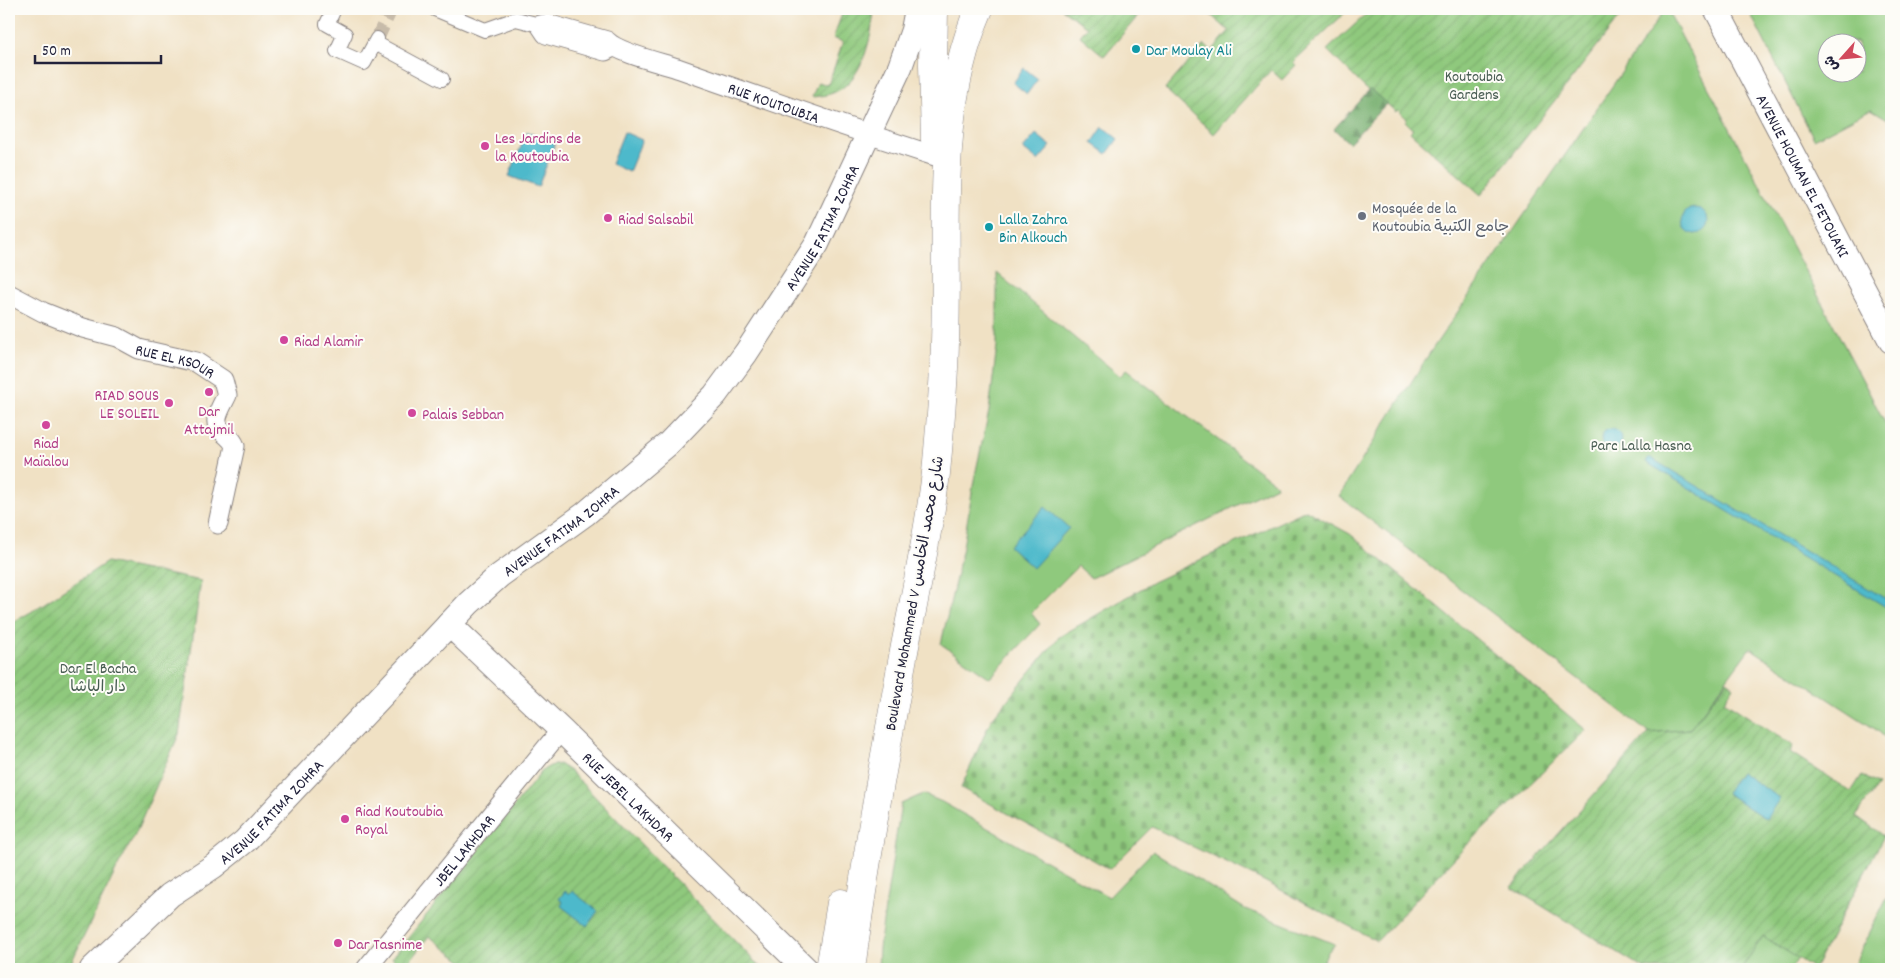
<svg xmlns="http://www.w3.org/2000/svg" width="1900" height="978" viewBox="0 0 1900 978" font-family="Dekko,'Playpen Sans Arabic',sans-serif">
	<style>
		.green { fill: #8fc97d; stroke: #58765c; fill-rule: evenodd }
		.forest { fill: url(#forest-firs); stroke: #4a6854 }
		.cemetery { fill: url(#cemetery-stones); stroke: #58765c }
		.garden { fill: url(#garden-furrows); stroke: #58765c }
		.water { fill: #4eb9cb; stroke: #386e83 }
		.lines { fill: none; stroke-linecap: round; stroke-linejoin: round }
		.pedestrian-tunnel { stroke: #c7bba9; stroke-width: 14; stroke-dasharray: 14 7; stroke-linecap: butt }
		.pedestrian-casing { stroke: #898280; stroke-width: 16 }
		.minor-casing { stroke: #898280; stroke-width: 21 }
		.tertiary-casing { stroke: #898280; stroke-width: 26 }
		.secondary-casing { stroke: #898280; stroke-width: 29 }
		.pedestrian { stroke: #fff; stroke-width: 14 }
		.minor { stroke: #fff; stroke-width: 19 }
		.tertiary { stroke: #fff; stroke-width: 24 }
		.secondary { stroke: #fff; stroke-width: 28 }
		.culture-dot { fill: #0f9aa8; stroke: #fdfcf7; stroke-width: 2 }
		.hotel-dot { fill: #d1479c; stroke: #fdfcf7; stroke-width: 2 }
		.worship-dot { fill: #6b7280; stroke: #fdfcf7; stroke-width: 2 }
		.labels { text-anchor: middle; stroke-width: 4; stroke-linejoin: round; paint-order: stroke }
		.culture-label { font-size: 16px; fill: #0d838f; stroke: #fdfcf7; text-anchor: start }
		.park-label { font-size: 16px; fill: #485c52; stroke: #fdfcf7 }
		.street-label { font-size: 16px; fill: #22223b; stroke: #fdfcf7 }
		.hotel-label { font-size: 16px; fill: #b23c85; stroke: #fdfcf7; text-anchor: start }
		.worship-label { font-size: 16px; fill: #5b616d; stroke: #fdfcf7; text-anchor: start }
	</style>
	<defs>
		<pattern id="forest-firs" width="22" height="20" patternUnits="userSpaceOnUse" patternTransform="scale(1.25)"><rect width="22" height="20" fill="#73ad6c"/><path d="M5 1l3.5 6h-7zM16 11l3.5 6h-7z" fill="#5e8c5a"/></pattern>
		<pattern id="cemetery-stones" width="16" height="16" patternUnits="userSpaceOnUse" patternTransform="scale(1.25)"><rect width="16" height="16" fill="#8fc97d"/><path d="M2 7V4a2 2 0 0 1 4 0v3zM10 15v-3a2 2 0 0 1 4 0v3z" fill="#7bac6d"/></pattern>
		<pattern id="garden-furrows" width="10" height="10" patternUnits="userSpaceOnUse" patternTransform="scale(1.25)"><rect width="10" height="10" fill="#8fc97d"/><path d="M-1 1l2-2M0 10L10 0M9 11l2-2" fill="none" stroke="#7bac6d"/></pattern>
	</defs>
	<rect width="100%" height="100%" fill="#fdfcf7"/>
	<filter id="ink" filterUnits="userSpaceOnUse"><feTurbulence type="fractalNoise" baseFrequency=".02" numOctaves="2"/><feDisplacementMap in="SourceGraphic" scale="10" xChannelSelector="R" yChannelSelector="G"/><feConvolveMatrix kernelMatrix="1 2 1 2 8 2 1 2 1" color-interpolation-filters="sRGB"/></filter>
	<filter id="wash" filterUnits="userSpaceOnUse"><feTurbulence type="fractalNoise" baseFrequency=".0096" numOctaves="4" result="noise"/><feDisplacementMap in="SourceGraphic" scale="20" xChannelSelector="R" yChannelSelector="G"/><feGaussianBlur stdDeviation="1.12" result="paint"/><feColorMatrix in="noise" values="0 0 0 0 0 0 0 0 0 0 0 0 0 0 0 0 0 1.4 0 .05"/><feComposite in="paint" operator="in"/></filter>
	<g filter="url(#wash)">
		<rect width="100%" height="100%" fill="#f0e1c4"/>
		<!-- green -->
		<path class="green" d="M1665,9H1667L1891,434V743L1878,731L1750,648L1690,729L1649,733L1339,496L1431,351Z
			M1748,9H1891V121L1871,109L1814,139ZM1828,42H1858V72H1828Z
			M997,273L1120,376L1126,370L1275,483L1276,486L1091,578L1078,566L1031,613L1040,624L990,678L941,644L963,547L974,480L989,411L997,346Z
			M923,794L942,802L1109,897L1153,851L1245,909L1335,944L1327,953L1320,969H878L879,948L901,804Z
			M1887,897L1891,901V969H1852Z
			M1763,936L1798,958L1791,969H1741Z"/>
		<!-- forest -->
		<path class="forest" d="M1370,89L1387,103L1349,143L1334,129Z"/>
		<!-- cemetery -->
		<path class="cemetery" d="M1306,510L1350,534L1586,730L1464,848L1377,941L1264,881L1152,827L1110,869L961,788L991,720L1059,637L1153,582Z"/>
		<!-- garden -->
		<path class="garden" d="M844,9H874C872,36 864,75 839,90C831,95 822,96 812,97L818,82L828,85L843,42L833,38Z
			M1062,9H1144L1104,56L1080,36L1087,27Z
			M1204,9H1349L1293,62L1296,65L1282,80L1271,70L1214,134L1165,89L1204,45L1212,51L1229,31Z
			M1372,9H1626L1481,195L1410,132L1413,129L1405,121L1407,119L1398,110L1396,112L1370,89L1368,91L1327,50Z
			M107,562L201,581L179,734L135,835L118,866L68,969H9V624L31,612Z
			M1727,681L1734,686L1724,701L1793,746L1790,752L1851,792L1862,775L1878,785L1856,816L1884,836L1814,969L1763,936L1741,969H1645L1511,887L1649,733L1690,729Z
			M559,764L570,771L762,969H472L429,936L404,968L392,958L543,770L550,766Z"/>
		<!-- water -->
		<path class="water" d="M1024,68L1038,79L1027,94L1013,83Z
			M1103,127L1118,139L1107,154L1092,143Z
			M527,132L555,143L538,187L509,176Z
			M624,132L642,140L629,172L611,164Z
			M1036,134L1051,146L1038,161L1023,149Z
			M1682 221a13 13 0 1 1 26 0a13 13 0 1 1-26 0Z
			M1601 439a10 10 0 1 1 20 0a10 10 0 1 1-20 0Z
			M1649,457L1891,602V610L1646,462Z
			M1045,507L1069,528L1033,568L1009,546Z
			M1740,772L1780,798L1766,819L1726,793Z
			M565,891L569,894L572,891L598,911L587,926L561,906L563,902L559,899Z"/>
	</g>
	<g filter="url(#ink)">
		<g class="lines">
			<!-- pedestrian-tunnel -->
			<path class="pedestrian-tunnel" d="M377,39L391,9"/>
			<!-- pedestrian casing -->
			<g class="pedestrian-casing">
				<path id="pedestrian" d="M334,9L327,24L345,34L337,51L364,63L377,39
					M435,9L485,30L516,19L540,25
					M375,43L442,79"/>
			</g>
			<!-- minor casing -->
			<g class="minor-casing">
				<g id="minor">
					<path id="s1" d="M613,47L605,51L546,34L540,25L547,24L607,41C618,53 662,63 680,69C765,99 850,129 935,156"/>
					<path id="s2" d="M9,294L43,312L83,328L117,337L139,349L196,362L223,380L227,395C222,406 210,422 222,431C228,437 232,438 235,446L218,524"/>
					<path id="s3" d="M366,969L561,730"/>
				</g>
			</g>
			<!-- tertiary casing -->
			<g class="tertiary-casing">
				<g id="tertiary">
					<path id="s4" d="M1716,9L1891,341"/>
					<path id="s5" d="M449,624L561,730L806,969"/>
					<path id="s6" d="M92,969L170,895L214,866L245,841L469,603L499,576L585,514L668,444L715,395L746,353L817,244L900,67L913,30L917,9"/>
				</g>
			</g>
			<!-- secondary casing -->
			<g class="secondary-casing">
				<path id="secondary" d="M934,9L933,64L935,140
					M830,969L841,903
					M851,969C865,861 885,754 905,646C916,589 929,531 936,473C940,430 944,385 945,342C949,231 934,113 979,9"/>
			</g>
			<!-- pedestrian -->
			<use href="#pedestrian" class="pedestrian"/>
			<!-- minor -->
			<use href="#minor" class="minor"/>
			<!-- tertiary -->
			<use href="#tertiary" class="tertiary"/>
			<!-- secondary -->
			<use href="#secondary" class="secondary"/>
		</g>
	</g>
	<!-- markers -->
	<g class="culture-dot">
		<circle cx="1136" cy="49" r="5"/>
		<circle cx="989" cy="227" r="5"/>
	</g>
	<g class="hotel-dot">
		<circle cx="485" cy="146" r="5"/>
		<circle cx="608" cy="218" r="5"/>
		<circle cx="284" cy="340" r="5"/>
		<circle cx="209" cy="392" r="5"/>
		<circle cx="169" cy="403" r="5"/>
		<circle cx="412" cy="413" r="5"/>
		<circle cx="46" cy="425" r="5"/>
		<circle cx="345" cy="819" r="5"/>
		<circle cx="338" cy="943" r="5"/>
	</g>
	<circle class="worship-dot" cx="1362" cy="216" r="5"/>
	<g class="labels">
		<!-- culture labels -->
		<g class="culture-label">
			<text x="1146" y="55">Dar Moulay Ali</text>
			<text x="999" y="224">Lalla Zahra<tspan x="999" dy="18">Bin Alkouch</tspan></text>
		</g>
		<!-- park labels -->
		<g class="park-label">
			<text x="1474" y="81">Koutoubia<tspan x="1474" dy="18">Gardens</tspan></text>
			<text x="1641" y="450">Parc Lalla Hasna</text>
			<text x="98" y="673">Dar El Bacha<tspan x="98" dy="18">دار الباشا</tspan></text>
		</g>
		<!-- street labels -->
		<g class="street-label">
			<text dy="6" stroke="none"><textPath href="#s1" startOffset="329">RUE KOUTOUBIA</textPath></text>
			<text dy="6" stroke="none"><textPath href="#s4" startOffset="188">AVENUE HOUMAN EL FETOUAKI</textPath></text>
			<text dy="6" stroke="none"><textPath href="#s6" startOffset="1049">AVENUE FATIMA ZOHRA</textPath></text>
			<text dy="6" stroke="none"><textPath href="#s2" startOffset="180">RUE EL KSOUR</textPath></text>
			<text dy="6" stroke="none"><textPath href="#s6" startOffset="644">AVENUE FATIMA ZOHRA</textPath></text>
			<text transform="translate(913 593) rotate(-80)" y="6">Boulevard Mohammed V شارع محمد الخامس</text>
			<text dy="6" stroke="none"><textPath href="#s5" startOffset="249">RUE JEBEL LAKHDAR</textPath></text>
			<text dy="6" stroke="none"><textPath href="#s6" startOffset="239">AVENUE FATIMA ZOHRA</textPath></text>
			<text dy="6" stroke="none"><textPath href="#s3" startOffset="154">JBEL LAKHDAR</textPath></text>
		</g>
		<!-- hotel labels -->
		<g class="hotel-label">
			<text x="495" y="143">Les Jardins de<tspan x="495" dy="18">la Koutoubia</tspan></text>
			<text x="618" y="224">Riad Salsabil</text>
			<text x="294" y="346">Riad Alamir</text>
			<text x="159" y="400" text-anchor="end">RIAD SOUS<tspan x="159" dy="18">LE SOLEIL</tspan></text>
			<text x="209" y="416" text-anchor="middle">Dar<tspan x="209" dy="18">Attajmil</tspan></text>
			<text x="422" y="419">Palais Sebban</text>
			<text x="46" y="448" text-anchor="middle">Riad<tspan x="46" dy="18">Maïalou</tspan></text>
			<text x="355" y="816">Riad Koutoubia<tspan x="355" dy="18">Royal</tspan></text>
			<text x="348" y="949">Dar Tasnime</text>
		</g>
		<!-- worship labels -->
		<g class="worship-label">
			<text x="1372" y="213">Mosquée de la<tspan x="1372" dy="18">Koutoubia جامع الكتبية</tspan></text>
		</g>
	</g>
	<!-- margin -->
	<rect width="1900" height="978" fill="none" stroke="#fdfcf7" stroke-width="30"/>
	<!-- north arrow -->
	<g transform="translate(1842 58) rotate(243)"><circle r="24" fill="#fdfcf7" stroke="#a5a5ac"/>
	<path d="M0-4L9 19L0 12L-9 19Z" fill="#d1495b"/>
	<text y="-8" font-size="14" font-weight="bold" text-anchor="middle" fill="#22223b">ش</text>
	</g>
	<!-- scale -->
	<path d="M35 55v8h126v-8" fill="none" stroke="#22223b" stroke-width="2.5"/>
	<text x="42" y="55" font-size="15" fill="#22223b" stroke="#fdfcf7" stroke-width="4" paint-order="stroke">50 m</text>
</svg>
